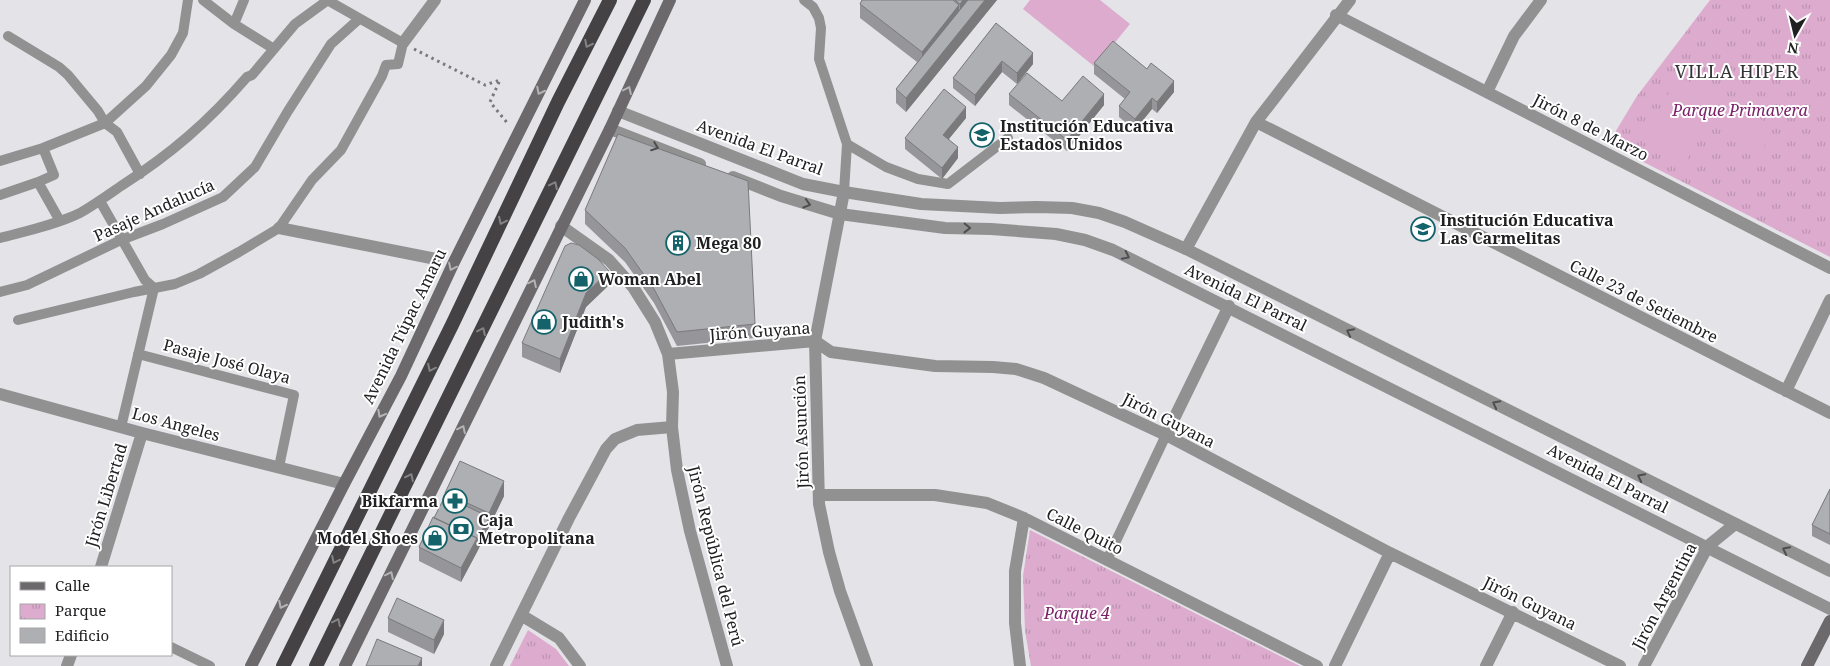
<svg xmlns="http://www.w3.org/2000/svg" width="1830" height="666" viewBox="0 0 1830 666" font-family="'Noto Serif',serif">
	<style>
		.park { fill: url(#park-tufts) }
		.garden { fill: #dcabce }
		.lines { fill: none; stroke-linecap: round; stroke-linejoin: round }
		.path { stroke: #7a7a7d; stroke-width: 3; stroke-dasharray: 2.5 4; stroke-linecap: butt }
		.service { stroke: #929192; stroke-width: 10 }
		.pedestrian { stroke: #929192; stroke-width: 12 }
		.minor { stroke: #929192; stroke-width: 12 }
		.tertiary { stroke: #929192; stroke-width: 12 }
		.secondary { stroke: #6b696b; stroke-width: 12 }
		.trunk { stroke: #444244; stroke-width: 14 }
		.wall { fill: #96969a }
		.shaded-wall { fill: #7a7a7d }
		.building { fill: #aeafb3; stroke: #7a7a7d }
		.oneway { stroke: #858485 }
		.oneway2 { stroke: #b5b4b5 }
		.oneway3 { stroke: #4e4d4f }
		.labels { text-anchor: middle; stroke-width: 4; stroke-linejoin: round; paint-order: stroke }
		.park-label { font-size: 16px; font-style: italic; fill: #7a2168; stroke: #fff }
		.poi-label { font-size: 16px; font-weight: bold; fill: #202022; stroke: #fff; text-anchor: start }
		.street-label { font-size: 16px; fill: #202022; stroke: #fff }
		.neighbourhood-label { font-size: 18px; letter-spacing: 1px; fill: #343336; stroke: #fff }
	</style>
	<defs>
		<pattern id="park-tufts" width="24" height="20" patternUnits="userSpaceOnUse" patternTransform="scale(1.25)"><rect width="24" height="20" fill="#dcabce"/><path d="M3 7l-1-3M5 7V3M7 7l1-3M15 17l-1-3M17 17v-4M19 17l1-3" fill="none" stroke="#bc93b1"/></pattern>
	</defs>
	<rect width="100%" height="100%" fill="#e4e3e8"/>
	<!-- park -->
	<path class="park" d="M1710,0H1830V257L1608,144L1637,96Z
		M1030,530L1300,666H1031L1025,631L1023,576Z
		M528,630L556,649L569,666H510Z"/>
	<!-- garden -->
	<path class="garden" d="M1030,0H1100L1130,24L1095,67L1023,9Z
		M1678,76L1720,98L1685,164L1643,142Z
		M1734,105L1774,126L1761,152L1721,131Z"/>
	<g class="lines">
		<!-- path -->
		<path class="path" d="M414,49L485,85L500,80L490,102L509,125"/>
		<!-- service -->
		<path class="service" d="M203,0L234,24L274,49
			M804,0L813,7L819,18L821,28L819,59L847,144L844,192
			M234,24L244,0
			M8,36L59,67L68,75L98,111L105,123L117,132L140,174
			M847,144L886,167L918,179L948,184L1008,138
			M43,148L54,175L38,182L60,221
			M0,161L43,148L105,123L146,86L171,55L183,33L188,0
			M0,195L38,182
			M100,201L145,280L154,288
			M0,238C26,231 55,225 80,213C94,205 108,195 121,186C171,154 208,122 247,77L252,75L295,24L328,0
			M0,292L27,285L121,240L163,224L223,197L255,167L288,111L331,44L359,19
			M18,320L134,292L175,284L199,274L239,252L279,228L312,180L341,150L382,76L386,65L398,64L403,43L327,0
			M138,354L294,395L279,467
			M121,427L154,288
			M1107,560L1166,435
			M171,647L210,666"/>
		<!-- pedestrian -->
		<path class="pedestrian" d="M279,228L436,259"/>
		<!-- minor -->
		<path class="minor" d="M1336,15L1830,268
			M403,43L435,0
			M1487,92L1514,36L1541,0
			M1256,122L1830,413
			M844,192L815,341L819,504L829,552L840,591L867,666
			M561,226L609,260L633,287L655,322L668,354L673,392L672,427L677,470L690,531L727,666
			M1186,249L1256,122L1350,0
			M668,354L815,341L831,352L935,366L993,367L1016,369L1044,378L1166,435L1390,553L1620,666
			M1786,391L1830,300
			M0,394L142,433L344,484
			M1166,435L1229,306
			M819,495H935L987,503L1024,518L1317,666
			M101,567L142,433
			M521,615L559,638L580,666
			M67,666L71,655
			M496,666L569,518L606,449L615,439L637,430L672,427
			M1020,666L1015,623V571L1024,518
			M1335,666L1390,553
			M1486,666L1513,612
			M1644,666L1708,546L1735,524"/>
		<!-- tertiary -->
		<path class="tertiary" d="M618,111L803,184L844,192L921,204L1000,208L1037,207L1072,208L1099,213L1125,222L1186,249L1830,571
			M610,129L700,164
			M733,177L781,196L840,214L945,228L991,229L1056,234L1085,240L1113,250L1830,609"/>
		<!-- secondary -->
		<path class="secondary" d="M251,666L344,484L401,376L454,262L585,0
			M345,666L610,129L670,0
			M1807,666L1830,621"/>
		<!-- trunk -->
		<path class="trunk" d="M283,666L452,325L558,102L610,0
			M316,666L644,0"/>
	</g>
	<!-- wall -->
	<path class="wall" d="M862,0H997L906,112L896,103V89L917,62L860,18V4Z
		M996,23L1033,64L1017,84L1002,72L975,106L953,88V78Z
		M1094,63L1174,92L1157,113L1152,109L1135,130L1119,117V106L1125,99L1094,74Z
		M1009,94L1062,101L1104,105L1067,151L1009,105Z
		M966,118L949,139L958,158L942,179L905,149V138Z
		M585,210L755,324V338L677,346L654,303L625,262L585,224Z
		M609,285L586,307L560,373L522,357V343Z
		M1830,489V545L1812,536V525Z
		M445,493L504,496L477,552L461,582L419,561V547L434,518L445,496Z
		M388,618L444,634L434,654L388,632Z"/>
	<!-- shaded-wall -->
	<path class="shaded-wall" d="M963,0H974L960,18V4Z
		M985,0H997L906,112V98Z
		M959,5V19L922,66V52Z
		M1033,53V64L1017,84V73Z
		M1002,61V72L975,106V95Z
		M1174,81V92L1157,113V102Z
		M1104,94V105L1067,151V140Z
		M1152,98V109L1135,130V119Z
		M966,107V118L943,146V135Z
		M958,147V158L942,179V168Z
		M609,271V285L586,307L560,373V359L586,293Z
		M504,481V496L477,552L461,582V568L489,517V513Z
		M444,620V634L434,654V640Z
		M422,658V666H418Z"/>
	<!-- building -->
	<path class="building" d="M862,0H953L959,5L922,52L860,4Z
		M955,0H963L960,4Z
		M968,0H985L906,98L896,89Z
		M996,23L1033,53L1017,73L1002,61L975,95L953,78Z
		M1113,41L1147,69L1151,63L1174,81L1157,102L1152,98L1135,119L1119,106L1130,92L1094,63Z
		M1027,73L1062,101L1083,76L1104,94L1067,140L1009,94Z
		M944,89L966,107L943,135L958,147L942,168L905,138Z
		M618,134L748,181L755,324L677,332L654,289L625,248L585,210Z
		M571,243L579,245L598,259L609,271L586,293L560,359L522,343L565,246Z
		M460,461L504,481L489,513L445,493Z
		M1830,489V534L1812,525Z
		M445,496L489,517L477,541V538L434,518Z
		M433,517L477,538L461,568L419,547Z
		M397,598L444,620L434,640L388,618Z
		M377,639L422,658L418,666H366Z"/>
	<!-- one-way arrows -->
	<defs><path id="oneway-chevron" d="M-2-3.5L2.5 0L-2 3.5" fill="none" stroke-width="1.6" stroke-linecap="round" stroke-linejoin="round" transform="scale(1.25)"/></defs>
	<g class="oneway">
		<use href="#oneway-chevron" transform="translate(588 44) rotate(117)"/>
		<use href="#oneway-chevron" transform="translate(554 185) rotate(-64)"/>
		<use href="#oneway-chevron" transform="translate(502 221) rotate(116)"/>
		<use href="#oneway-chevron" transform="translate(482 331) rotate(-64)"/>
		<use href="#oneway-chevron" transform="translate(431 368) rotate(116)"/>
		<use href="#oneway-chevron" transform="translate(410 477) rotate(-64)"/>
		<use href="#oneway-chevron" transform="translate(335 560) rotate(116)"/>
		<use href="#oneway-chevron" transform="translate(337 622) rotate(-64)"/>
	</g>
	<g class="oneway2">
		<use href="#oneway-chevron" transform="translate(628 90) rotate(-65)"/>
		<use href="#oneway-chevron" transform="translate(540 91) rotate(117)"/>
		<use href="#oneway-chevron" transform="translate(452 267) rotate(116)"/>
		<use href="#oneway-chevron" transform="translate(533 283) rotate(-64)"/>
		<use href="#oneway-chevron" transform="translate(381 414) rotate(118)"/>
		<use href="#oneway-chevron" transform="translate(462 429) rotate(-64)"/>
		<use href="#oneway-chevron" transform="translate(390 575) rotate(-64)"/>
		<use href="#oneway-chevron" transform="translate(282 605) rotate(117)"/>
	</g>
	<g class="oneway3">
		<use href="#oneway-chevron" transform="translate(655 147) rotate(21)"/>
		<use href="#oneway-chevron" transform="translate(807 204) rotate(17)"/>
		<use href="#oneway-chevron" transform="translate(967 228) rotate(1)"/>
		<use href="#oneway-chevron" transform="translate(1126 256) rotate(26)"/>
		<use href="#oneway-chevron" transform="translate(1350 332) rotate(-153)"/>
		<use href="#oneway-chevron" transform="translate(1496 404) rotate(-153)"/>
		<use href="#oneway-chevron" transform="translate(1641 477) rotate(-153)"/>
		<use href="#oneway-chevron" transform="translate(1786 550) rotate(-153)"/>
	</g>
	<!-- icons -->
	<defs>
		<g id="school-ring" transform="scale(1.25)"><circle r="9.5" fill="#fff" stroke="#14636a" stroke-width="1.5"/><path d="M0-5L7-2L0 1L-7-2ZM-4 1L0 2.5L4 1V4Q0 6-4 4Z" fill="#14636a"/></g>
		<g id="building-ring" transform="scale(1.25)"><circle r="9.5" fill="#fff" stroke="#14636a" stroke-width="1.5"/><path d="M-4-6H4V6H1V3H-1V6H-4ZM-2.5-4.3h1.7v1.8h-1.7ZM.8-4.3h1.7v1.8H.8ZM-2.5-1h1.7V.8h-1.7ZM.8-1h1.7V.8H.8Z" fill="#14636a"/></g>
		<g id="shop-ring" transform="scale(1.25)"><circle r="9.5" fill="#fff" stroke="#14636a" stroke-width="1.5"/><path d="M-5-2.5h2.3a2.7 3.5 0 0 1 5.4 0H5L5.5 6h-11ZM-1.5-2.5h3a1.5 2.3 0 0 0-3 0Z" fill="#14636a"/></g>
		<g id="pharmacy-ring" transform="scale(1.25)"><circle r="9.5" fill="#fff" stroke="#14636a" stroke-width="1.5"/><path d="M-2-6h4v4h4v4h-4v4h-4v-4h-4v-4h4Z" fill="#14636a"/></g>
		<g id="bank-ring" transform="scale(1.25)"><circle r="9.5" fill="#fff" stroke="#14636a" stroke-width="1.5"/><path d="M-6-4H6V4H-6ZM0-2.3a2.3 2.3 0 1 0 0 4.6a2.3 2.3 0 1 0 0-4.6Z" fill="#14636a"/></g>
	</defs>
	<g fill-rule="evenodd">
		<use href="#school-ring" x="982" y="135"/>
		<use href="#school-ring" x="1423" y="229"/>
		<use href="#building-ring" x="678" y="243"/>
		<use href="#shop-ring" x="581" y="279"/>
		<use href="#shop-ring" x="544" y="322"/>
		<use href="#pharmacy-ring" x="455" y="501"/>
		<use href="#bank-ring" x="461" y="529"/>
		<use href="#shop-ring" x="435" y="538"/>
	</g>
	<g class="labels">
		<!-- park labels -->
		<g class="park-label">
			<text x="1740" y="116">Parque Primavera</text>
			<text x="1077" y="619">Parque 4</text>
		</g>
		<!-- poi labels -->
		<g class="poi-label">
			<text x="1000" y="132">Institución Educativa<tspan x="1000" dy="18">Estados Unidos</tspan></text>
			<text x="1440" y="226">Institución Educativa<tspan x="1440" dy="18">Las Carmelitas</tspan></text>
			<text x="696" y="249">Mega 80</text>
			<text x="598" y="285">Woman Abel</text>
			<text x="562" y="328">Judith's</text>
			<text x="438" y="507" text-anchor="end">Bikfarma</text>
			<text x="478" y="526">Caja<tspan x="478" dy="18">Metropolitana</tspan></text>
			<text x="418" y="544" text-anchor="end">Model Shoes</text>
		</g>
		<!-- street labels -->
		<g class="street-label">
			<text transform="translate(1591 127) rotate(27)" y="6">Jirón 8 de Marzo</text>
			<text transform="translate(760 147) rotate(20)" y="6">Avenida El Parral</text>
			<text transform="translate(154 210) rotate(-24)" y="6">Pasaje Andalucía</text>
			<text transform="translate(1246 297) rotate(26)" y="6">Avenida El Parral</text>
			<text transform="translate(1644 301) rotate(27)" y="6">Calle 23 de Setiembre</text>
			<text transform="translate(404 326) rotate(-64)" y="6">Avenida Túpac Amaru</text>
			<text transform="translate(760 331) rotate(-4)" y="6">Jirón Guyana</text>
			<text transform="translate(227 361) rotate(15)" y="6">Pasaje José Olaya</text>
			<text transform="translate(1169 420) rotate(27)" y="6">Jirón Guyana</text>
			<text transform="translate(176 424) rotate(15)" y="6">Los Angeles</text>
			<text transform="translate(801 432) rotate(-92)" y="6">Jirón Asunción</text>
			<text transform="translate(1608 478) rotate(27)" y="6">Avenida El Parral</text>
			<text transform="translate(106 495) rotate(-73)" y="6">Jirón Libertad</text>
			<text transform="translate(1085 531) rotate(27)" y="6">Calle Quito</text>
			<text transform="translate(716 556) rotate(76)" y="6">Jirón República del Perú</text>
			<text transform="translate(1664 596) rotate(-62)" y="6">Jirón Argentina</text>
			<text transform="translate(1530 603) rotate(26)" y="6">Jirón Guyana</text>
		</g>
		<!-- neighbourhood labels -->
		<g class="neighbourhood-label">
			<text x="1737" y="78">VILLA HIPER</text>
		</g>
	</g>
	<!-- legend -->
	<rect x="10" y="566" width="162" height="90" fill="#ffffff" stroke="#a6a6a7"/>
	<rect x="20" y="582" width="25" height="8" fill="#6b696b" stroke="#a6a6a7"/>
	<text x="55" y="591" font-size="15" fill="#202022">Calle</text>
	<rect x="20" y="604" width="25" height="15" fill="url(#park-tufts)" stroke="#a6a6a7"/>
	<text x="55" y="616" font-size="15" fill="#202022">Parque</text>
	<rect x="20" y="628" width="25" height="15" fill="#aeafb3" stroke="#a6a6a7"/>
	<text x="55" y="641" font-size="15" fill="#202022">Edificio</text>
	<!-- north arrow -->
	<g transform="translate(1795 35) rotate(188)" stroke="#ffffff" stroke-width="4" paint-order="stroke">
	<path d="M0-4L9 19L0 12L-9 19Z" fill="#202022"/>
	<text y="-8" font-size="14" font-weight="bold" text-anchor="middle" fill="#202022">N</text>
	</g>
</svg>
